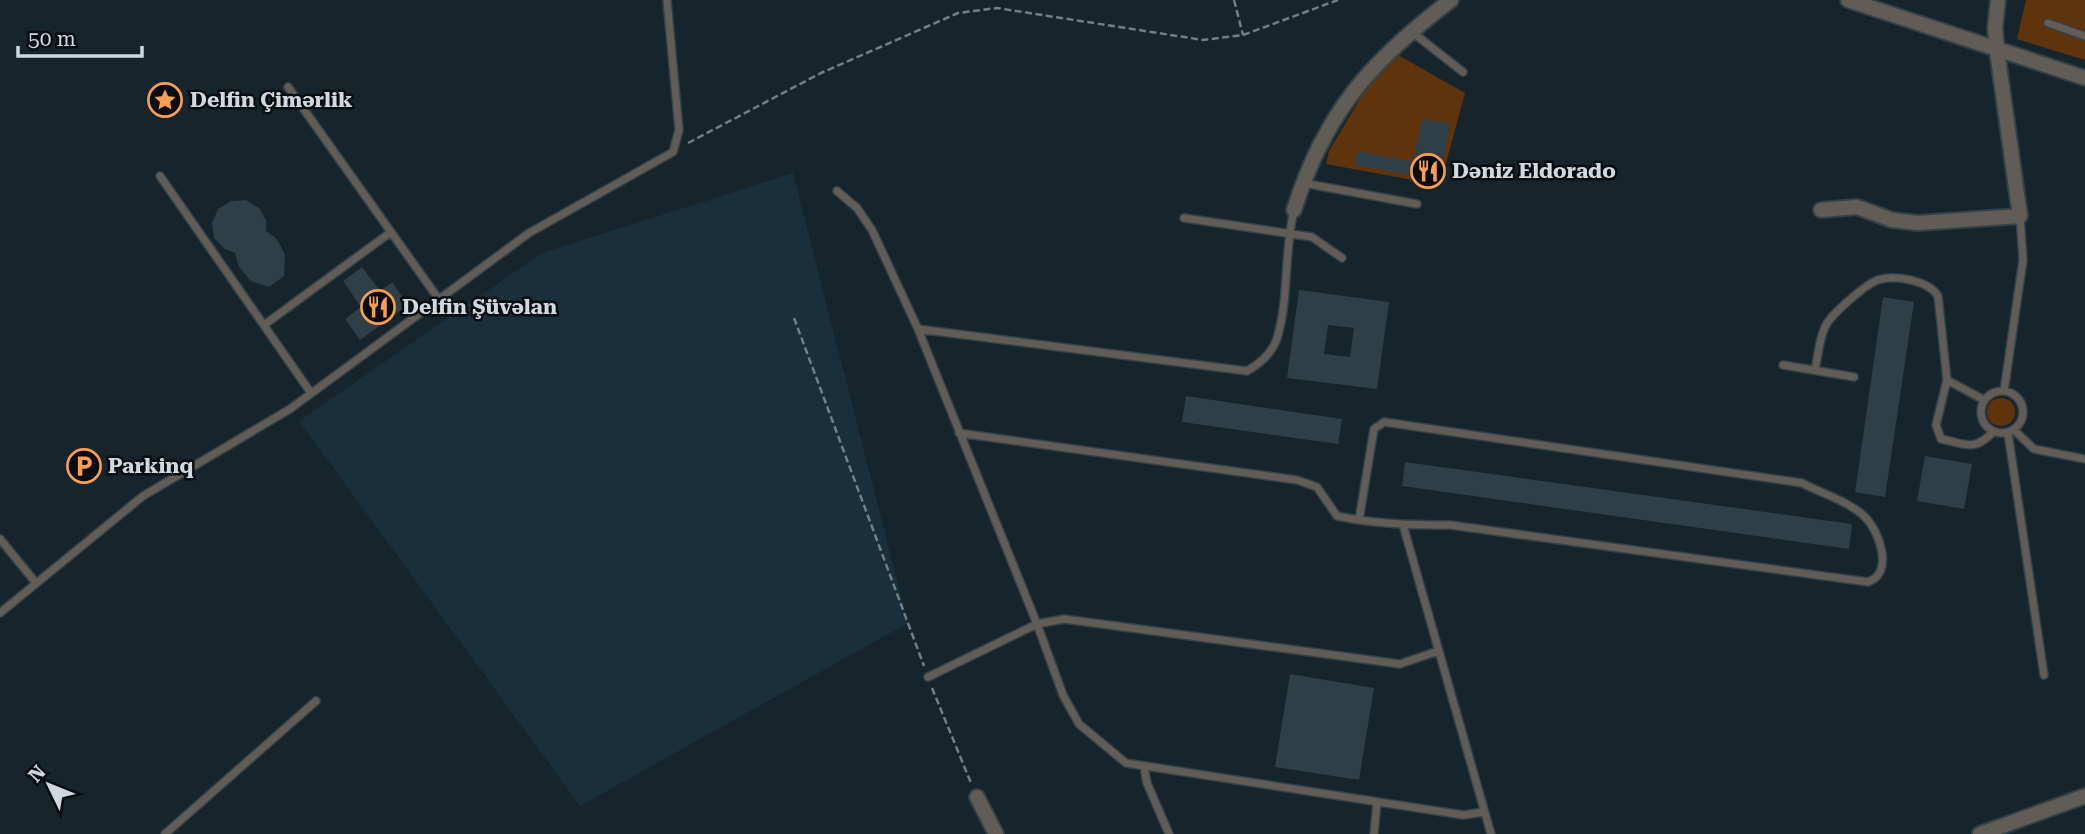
<svg xmlns="http://www.w3.org/2000/svg" width="2085" height="834" viewBox="0 0 2085 834" font-family="'Roboto Serif',serif">
	<style>
		.built { fill: #192f39 }
		.green { fill: #5f340d }
		.building { fill: #2f3f47; fill-rule: evenodd }
		.lines { fill: none; stroke-linecap: round; stroke-linejoin: round }
		.service-casing { stroke: #344248; stroke-width: 10 }
		.minor-casing { stroke: #344248; stroke-width: 18 }
		.path { stroke: #737f85; stroke-width: 2.5; stroke-dasharray: 7 3.5; stroke-linecap: butt }
		.service { stroke: #625c57; stroke-width: 7 }
		.minor { stroke: #625c57; stroke-width: 14 }
		.labels { text-anchor: middle; stroke-width: 5; stroke-linejoin: round; paint-order: stroke }
		.poi-label { font-size: 21px; font-weight: bold; fill: #d0d9de; stroke: #070d10; text-anchor: start }
	</style>
	<rect width="100%" height="100%" fill="#16252c"/>
	<!-- built -->
	<path class="built" d="M793,173L908,623L580,806L299,421L542,253Z"/>
	<!-- green -->
	<path class="green" d="M2026,0H2085V60L2017,39Z
		M1398,55L1465,93L1440,185L1326,164L1329,151L1371,80Z
		M1987 412a14 14 0 1 1 28 0a14 14 0 1 1-28 0Z"/>
	<!-- building -->
	<path class="building" d="M1422,119L1450,124L1439,180L1355,165L1357,151L1413,162Z
		M246,200L259,208L266,220V231L276,238L285,254L284,276L269,287L251,281L239,267L235,253L225,249L214,238L212,223L218,209L231,201Z
		M362,267L380,291L392,282L408,305L360,340L345,319L361,307L343,281Z
		M1299,290L1389,302L1377,389L1287,378ZM1328,325L1354,328L1350,357L1324,354Z
		M1883,297L1914,302L1885,497L1855,492Z
		M1186,396L1342,419L1338,444L1182,422Z
		M1925,456L1972,464L1964,509L1917,501Z
		M1405,462L1852,524L1849,549L1402,486Z
		M1290,674L1374,688L1359,780L1275,767Z"/>
	<g class="lines">
		<!-- service casing -->
		<g class="service-casing">
			<path id="service" d="M2048,23L2085,36
				M1412,32L1463,72
				M288,87L440,301
				M160,176L311,393
				M1303,183L1417,204
				M837,191L857,208L872,230L918,329L1037,624L1063,695L1079,724L1126,763L1463,815L1484,812
				M1184,218L1312,237L1342,258
				M264,325L391,232
				M918,329L1247,371C1261,363 1274,351 1278,335C1289,295 1284,251 1294,210
				M1783,365L1854,377
				M1815,370C1818,356 1819,340 1825,327C1830,315 1866,284 1878,280C1895,274 1929,281 1938,296L1947,380L1984,400
				M1947,380L1936,425L1941,439C1966,444 1974,452 1993,432
				M1981 412a21 21 0 1 1 42 0a21 21 0 1 1-42 0Z
				M2004,391L2023,260L2020,216
				M2014,430L2034,449L2085,459
				M959,433L1297,480L1317,487L1337,516C1374,524 1412,525 1450,525L1868,582C1894,573 1880,532 1865,517C1850,502 1821,493 1802,483L1384,422L1374,429L1359,520
				M2008,433L2044,675
				M1403,525L1491,834
				M0,539L36,583
				M0,613L143,496L290,409L529,233L673,152L679,130L667,0
				M928,677L1037,624L1064,619L1400,664L1438,651
				M1144,767L1147,783L1169,834
				M165,834L316,701
				M1374,834L1377,802"/>
		</g>
		<!-- minor casing -->
		<g class="minor-casing">
			<path id="minor" d="M1848,0L2085,78
				M1294,210C1325,112 1371,61 1451,0
				M1821,210L1857,207L1892,220L1918,223L2020,216L1997,51L1995,28L1998,0
				M977,797L996,834
				M1980,834L2085,796"/>
		</g>
		<!-- path -->
		<path class="path" d="M1234,0L1243,35
			M688,143L821,73L958,13L997,8L1203,40L1243,35L1338,0
			M794,318L924,666
			M932,688L971,783"/>
		<!-- service -->
		<use href="#service" class="service"/>
		<!-- minor -->
		<use href="#minor" class="minor"/>
	</g>
	<!-- icons -->
	<defs>
		<g id="sight-ring" transform="scale(1.75)"><circle r="9.5" fill="#070d10" stroke="#fb9e50" stroke-width="1.5"/><path d="M0-6L1.8-2.2L6-1.7L2.9 1.2L3.7 5.4L0 3.3L-3.7 5.4L-2.9 1.2L-6-1.7L-1.8-2.2Z" fill="#fb9e50"/></g>
		<g id="restaurant-ring" transform="scale(1.75)"><circle r="9.5" fill="#070d10" stroke="#fb9e50" stroke-width="1.5"/><path d="M-5-6h1v4h1v-4h1v4h1v-4h1v5L-1.5 .5V6h-2V.5L-5-1ZM5-6V6H3V1.5H1.5Q1.5-4 5-6Z" fill="#fb9e50"/></g>
		<g id="parking-ring" transform="scale(1.75)"><circle r="9.5" fill="#070d10" stroke="#fb9e50" stroke-width="1.5"/><path d="M-3.5-5.5H1a3.5 3.5 0 0 1 0 7H-1V5.5H-3.5ZM-1-3.4V-.6H.8a1.4 1.4 0 0 0 0-2.8Z" fill="#fb9e50"/></g>
	</defs>
	<g fill-rule="evenodd">
		<use href="#sight-ring" x="165" y="100"/>
		<use href="#restaurant-ring" x="1428" y="171"/>
		<use href="#restaurant-ring" x="378" y="307"/>
		<use href="#parking-ring" x="84" y="466"/>
	</g>
	<g class="labels">
		<!-- poi labels -->
		<g class="poi-label">
			<text x="190" y="107">Delfin Çimərlik</text>
			<text x="1452" y="178">Dəniz Eldorado</text>
			<text x="402" y="314">Delfin Şüvəlan</text>
			<text x="108" y="473">Parkinq</text>
		</g>
	</g>
	<!-- north arrow -->
	<g transform="translate(49 785) rotate(313)" stroke="#070d10" stroke-width="5" paint-order="stroke">
	<path d="M0-5L12 26L0 18L-12 26Z" fill="#d0d9de"/>
	<text y="-10" font-size="19" font-weight="bold" text-anchor="middle" fill="#d0d9de">N</text>
	</g>
	<!-- scale -->
	<path d="M18 46v10h124v-10" fill="none" stroke="#d0d9de" stroke-width="3.5"/>
	<text x="28" y="46" font-size="21" fill="#d0d9de" stroke="#070d10" stroke-width="5" paint-order="stroke">50 m</text>
</svg>
